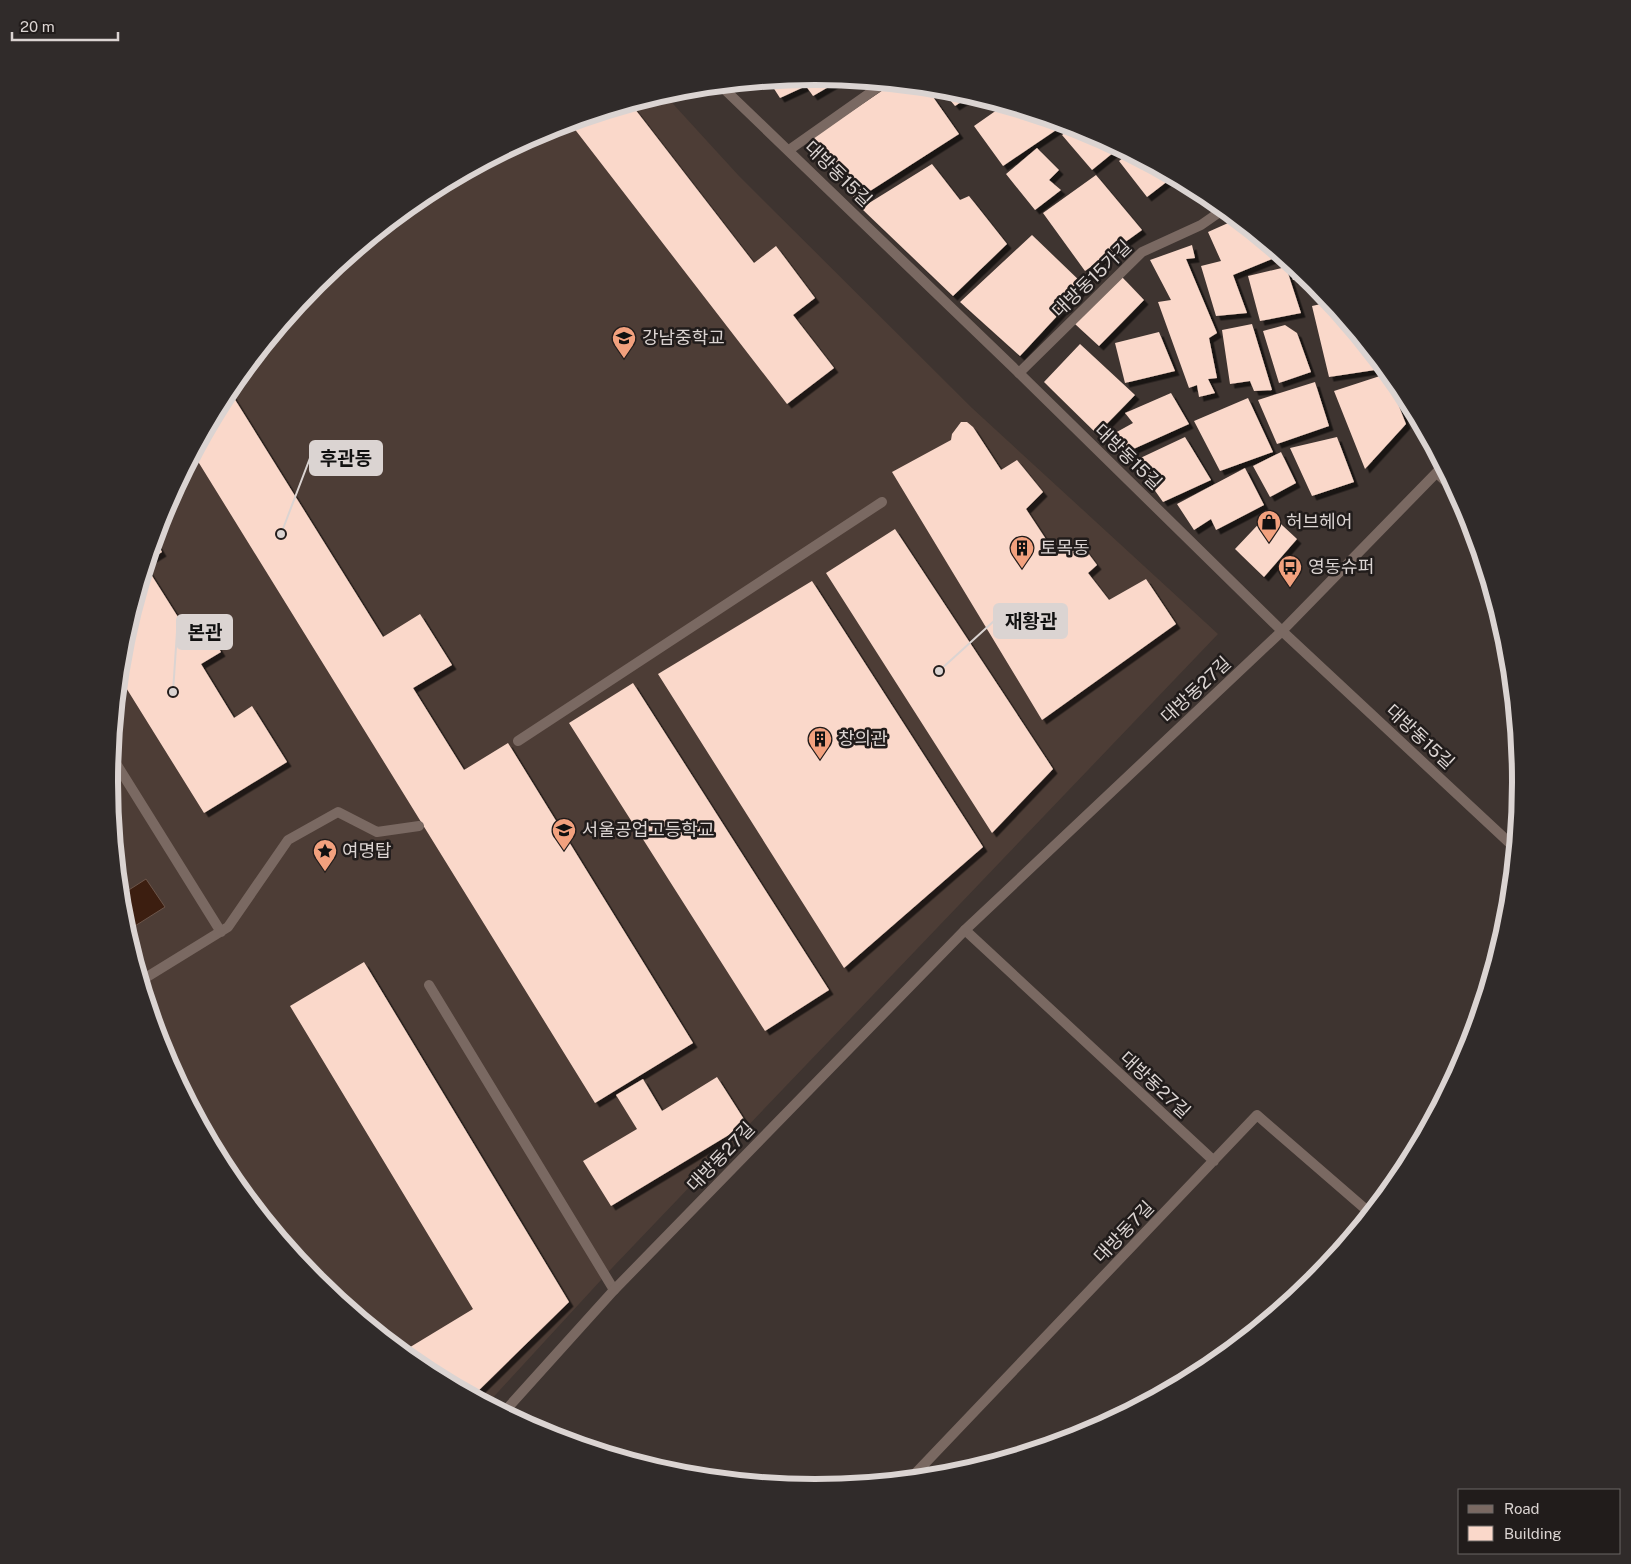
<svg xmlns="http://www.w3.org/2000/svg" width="1631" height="1564" viewBox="0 0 1631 1564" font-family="'Public Sans','Noto Sans KR',sans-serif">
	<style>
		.built { fill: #4d3d36 }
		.water { fill: #3c1e10; stroke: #6c554a }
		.building { fill: #fad8ca; filter: url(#shadow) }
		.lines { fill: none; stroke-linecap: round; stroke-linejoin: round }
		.lane { stroke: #7a6962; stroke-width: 10 }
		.street { stroke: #7a6962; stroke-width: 10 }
		.labels { text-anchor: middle; stroke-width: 5; stroke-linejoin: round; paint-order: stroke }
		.street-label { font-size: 18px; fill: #dbd4d2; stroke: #211c1b }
		.poi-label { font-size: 18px; fill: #dbd4d2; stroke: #211c1b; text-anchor: start }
		.rim { fill: none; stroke: #dbd4d2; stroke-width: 6 }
		.leader { fill: none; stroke: #dbd4d2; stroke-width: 2 }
		.callout-dot { fill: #dbd4d2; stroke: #211c1b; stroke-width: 2 }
		.callout { fill: #dbd4d2; stroke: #dbd4d2; stroke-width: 2 }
		.callout-label { font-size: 19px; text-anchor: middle; font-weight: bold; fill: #111 }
	</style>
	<defs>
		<filter id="shadow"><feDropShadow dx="4.5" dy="4.5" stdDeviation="0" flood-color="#0009"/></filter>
	</defs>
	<rect width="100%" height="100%" fill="#3e3430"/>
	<!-- built -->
	<path class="built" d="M664,94L739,176L972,408L1218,634L613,1267L488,1403L423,1369L316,1281L229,1174L163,1052L123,919L110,782L123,644L164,512L229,390L317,283L424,195L546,130Z"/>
	<!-- water -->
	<path class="water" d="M146,879L165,907L127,931L123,919L121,895Z"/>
	<!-- building -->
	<path class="building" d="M816,76L842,79L813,96L806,86L780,98L769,81Z
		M892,84L926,87L959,134L856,200L812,138Z
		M941,89L953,90L972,95L955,106Z
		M631,104L754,263L776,246L815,298L793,315L834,368L787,404L570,123Z
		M1004,105L1054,121L1065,124L1003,166L974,126Z
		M1074,126L1086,130L1119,148L1092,170L1062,135Z
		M1037,148L1059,170L1049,180L1061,190L1035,210L1006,174Z
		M1129,153L1173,177L1147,197L1119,161Z
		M932,164L960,200L969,196L1007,244L953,296L861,208Z
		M1096,175L1142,230L1085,271L1043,213Z
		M1237,219L1272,248L1277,257L1233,275L1247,313L1216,316L1201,266L1221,261L1208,232Z
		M1032,235L1085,286L1020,356L960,302Z
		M1192,245L1195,258L1186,259L1217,333L1209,338L1217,378L1208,379L1215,393L1199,397L1197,385L1189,388L1158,302L1171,300L1150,260Z
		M1289,262L1308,278L1293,280Z
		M1286,267L1301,313L1260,321L1248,276Z
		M1122,277L1144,300L1099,346L1075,324Z
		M1330,302L1367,346L1375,370L1329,377L1312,306Z
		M1252,324L1272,390L1254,391L1250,381L1230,384L1222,330Z
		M1285,325L1297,333L1311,372L1279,383L1263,331Z
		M1159,332L1175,371L1125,383L1115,343Z
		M1080,344L1135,395L1097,434L1044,382Z
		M1386,374L1406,424L1365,469L1334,391Z
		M1315,382L1329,426L1277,444L1258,400Z
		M229,390L383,637L420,614L452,665L413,688L464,770L508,743L693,1043L595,1103L194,455Z
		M1171,393L1189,424L1129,451L1115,433L1133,423L1125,413Z
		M1248,398L1273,452L1220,471L1194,421Z
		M961,422H967L973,427L1001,470L1017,460L1043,492L1026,509L1055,553L1082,545L1097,565L1088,573L1109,600L1146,579L1176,624L1042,720L892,472L951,440L952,434Z
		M1185,437L1211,480L1163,502L1134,461Z
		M1337,437L1354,482L1312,496L1290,448Z
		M1281,452L1296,483L1270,497L1253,466Z
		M1245,468L1264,505L1216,530L1211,519L1194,530L1177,504Z
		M1269,513L1297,539L1264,577L1235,549Z
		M895,529L1053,769L992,833L826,573Z
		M155,540L162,552L149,560Z
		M147,568L183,625L198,616L221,652L201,664L234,718L252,706L287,762L204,813L120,678L123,644Z
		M812,581L983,847L844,968L658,674Z
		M633,683L829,990L765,1031L569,723Z
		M364,962L569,1302L473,1396L423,1369L402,1352L473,1309L290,1006Z
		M717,1077L747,1124L611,1206L583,1161L637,1129L616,1095L643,1079L662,1111Z"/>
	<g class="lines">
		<!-- lane -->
		<path class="lane" d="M789,150L884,83
			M1019,373L1142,252L1201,225L1224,209
			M1437,473L1456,491
			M518,741L882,502
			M112,757L221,932
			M965,930L1214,1161
			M142,980L228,927L288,840L338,812L377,832L419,826
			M429,985L614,1290
			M911,1478L1257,1115L1370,1213"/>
		<!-- street -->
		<path class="street" d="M721,86L1019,373L1282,631L1515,848
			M504,1412L614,1290L965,930L1282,631L1443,466"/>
	</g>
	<!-- icons -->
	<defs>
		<g id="school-pin" transform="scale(1.25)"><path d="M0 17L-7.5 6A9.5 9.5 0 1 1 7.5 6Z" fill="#f2a17e" stroke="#211c1b"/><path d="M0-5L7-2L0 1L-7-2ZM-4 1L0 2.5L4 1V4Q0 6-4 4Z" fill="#111"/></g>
		<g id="shop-pin" transform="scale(1.25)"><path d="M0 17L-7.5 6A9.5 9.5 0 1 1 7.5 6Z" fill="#f2a17e" stroke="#211c1b"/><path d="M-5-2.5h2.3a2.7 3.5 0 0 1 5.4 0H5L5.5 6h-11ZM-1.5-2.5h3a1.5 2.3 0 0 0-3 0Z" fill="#111"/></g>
		<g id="building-pin" transform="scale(1.25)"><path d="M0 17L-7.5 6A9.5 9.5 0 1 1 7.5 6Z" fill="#f2a17e" stroke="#211c1b"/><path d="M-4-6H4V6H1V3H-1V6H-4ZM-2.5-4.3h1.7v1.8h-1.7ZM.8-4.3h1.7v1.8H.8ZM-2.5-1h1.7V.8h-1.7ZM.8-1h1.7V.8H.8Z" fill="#111"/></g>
		<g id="bus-pin" transform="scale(1.25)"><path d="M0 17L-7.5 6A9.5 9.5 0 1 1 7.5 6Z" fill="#f2a17e" stroke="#211c1b"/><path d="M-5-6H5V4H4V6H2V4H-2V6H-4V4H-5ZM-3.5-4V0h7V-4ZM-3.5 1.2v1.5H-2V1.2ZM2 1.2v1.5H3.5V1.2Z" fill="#111"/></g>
		<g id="sight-pin" transform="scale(1.25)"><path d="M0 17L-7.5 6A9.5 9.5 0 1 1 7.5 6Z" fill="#f2a17e" stroke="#211c1b"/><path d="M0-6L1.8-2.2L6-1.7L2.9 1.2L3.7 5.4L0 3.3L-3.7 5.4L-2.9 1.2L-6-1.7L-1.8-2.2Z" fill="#111"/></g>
	</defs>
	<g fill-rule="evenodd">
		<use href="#school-pin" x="624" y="338"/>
		<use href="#shop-pin" x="1269" y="522"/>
		<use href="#building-pin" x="1022" y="548"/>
		<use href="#bus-pin" x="1290" y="567"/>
		<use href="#building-pin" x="820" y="739"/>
		<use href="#school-pin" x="564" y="830"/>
		<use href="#sight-pin" x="325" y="851"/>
	</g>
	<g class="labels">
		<!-- street labels -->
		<g class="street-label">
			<text transform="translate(838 174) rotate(44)" y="6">대방동15길</text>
			<text transform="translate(1092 279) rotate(-44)" y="6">대방동15가길</text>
			<text transform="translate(1128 457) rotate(44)" y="6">대방동15길</text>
			<text transform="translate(1196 690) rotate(-43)" y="6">대방동27길</text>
			<text transform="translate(1420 737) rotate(43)" y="6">대방동15길</text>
			<text transform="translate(1155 1085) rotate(43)" y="6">대방동27길</text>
			<text transform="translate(721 1157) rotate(-46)" y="6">대방동27길</text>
			<text transform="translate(1124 1232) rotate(-46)" y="6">대방동7길</text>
		</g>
		<!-- poi labels -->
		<g class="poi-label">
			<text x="642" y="344">강남중학교</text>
			<text x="1286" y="528">허브헤어</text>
			<text x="1040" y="554">토목동</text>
			<text x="1308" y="573">영동슈퍼</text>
			<text x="838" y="745">창의관</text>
			<text x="582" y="836">서울공업고등학교</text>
			<text x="342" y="857">여명탑</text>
		</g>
	</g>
	<!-- crop -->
	<path d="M0 0H1631V1564H0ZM118 782a697 697 0 1 1 1394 0a697 697 0 1 1-1394 0Z" fill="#302b2a" fill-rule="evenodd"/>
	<path class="rim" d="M118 782a697 697 0 1 1 1394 0a697 697 0 1 1-1394 0Z"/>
	<!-- callouts -->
	<path class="leader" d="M281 534L310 458M939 671L994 621M173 692L177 632"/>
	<g class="callout-dot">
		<circle cx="281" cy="534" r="5"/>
		<circle cx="939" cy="671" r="5"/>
		<circle cx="173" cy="692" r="5"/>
	</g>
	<g class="callout">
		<rect x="310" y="441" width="72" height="34" rx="5"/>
		<rect x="994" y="604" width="73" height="34" rx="5"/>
		<rect x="177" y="615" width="55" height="34" rx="5"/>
	</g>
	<g class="callout-label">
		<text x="346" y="465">후관동</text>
		<text x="1031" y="628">재황관</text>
		<text x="205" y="639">본관</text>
	</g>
	<!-- legend -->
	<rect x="1458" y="1489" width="162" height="65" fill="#211c1b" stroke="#6b6664"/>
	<rect x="1468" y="1505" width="25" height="8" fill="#7a6962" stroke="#6b6664"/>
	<text x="1504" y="1514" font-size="15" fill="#dbd4d2">Road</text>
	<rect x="1468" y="1526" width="25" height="15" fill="#fad8ca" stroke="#6b6664"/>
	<text x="1504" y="1539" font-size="15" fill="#dbd4d2">Building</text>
	<!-- scale -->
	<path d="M12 32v8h106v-8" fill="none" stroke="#dbd4d2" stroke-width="2.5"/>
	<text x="20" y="32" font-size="15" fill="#dbd4d2" stroke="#211c1b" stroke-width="4" paint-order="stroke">20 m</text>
</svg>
